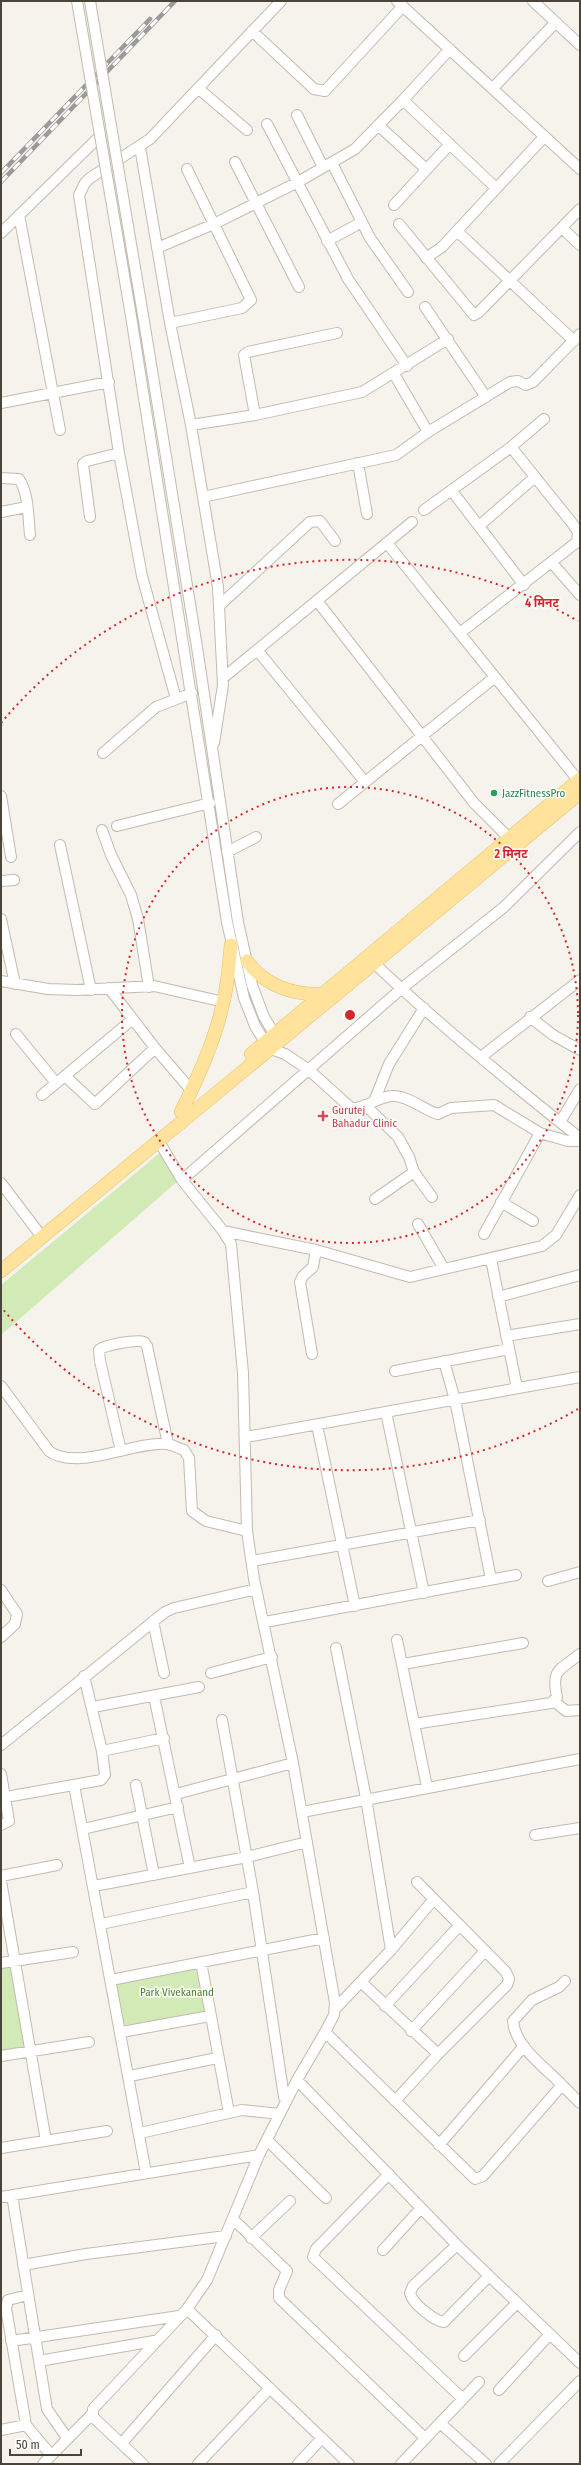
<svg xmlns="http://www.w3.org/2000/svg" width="581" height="2465" viewBox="0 0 581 2465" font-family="'Fira Sans Condensed','Noto Sans Devanagari',sans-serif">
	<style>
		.green { fill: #d2eab5 }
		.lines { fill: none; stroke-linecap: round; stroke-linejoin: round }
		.minor-casing { stroke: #c2bbae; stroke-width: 12 }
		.major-casing { stroke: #e6c16a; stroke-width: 14 }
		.minor { stroke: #fff; stroke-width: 10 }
		.major { stroke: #ffe39c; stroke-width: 13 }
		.rail-casing { stroke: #9a9a9a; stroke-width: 4.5 }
		.rail { stroke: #fff; stroke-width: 3; stroke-dasharray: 9; stroke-linecap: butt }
		.minor-bridge-casing { stroke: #c2bbae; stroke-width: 12; stroke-linecap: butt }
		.minor-bridge { stroke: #fff; stroke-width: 10 }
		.ring { fill: none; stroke: #d62828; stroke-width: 2; stroke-dasharray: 2 4 }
		.leisure-dot { fill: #2e9e5b; stroke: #fff; stroke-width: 1.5 }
		.health-dot { fill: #e0444e; stroke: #fff; stroke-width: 1.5 }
		.labels { text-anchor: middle; stroke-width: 3; stroke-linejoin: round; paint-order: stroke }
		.leisure-label { font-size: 11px; fill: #27864d; stroke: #fff; text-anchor: start }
		.health-label { font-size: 11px; fill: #be3a42; stroke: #fff; text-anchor: start }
		.park-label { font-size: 11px; fill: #4a7f2a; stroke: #fff }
		.centre { fill: #d62828; stroke: #fff; stroke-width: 2 }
		.ring-label { font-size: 12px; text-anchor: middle; font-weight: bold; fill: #d62828; stroke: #fff; stroke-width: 3; stroke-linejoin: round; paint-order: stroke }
	</style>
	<rect width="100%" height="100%" fill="#f6f3ec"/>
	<!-- green -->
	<path class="green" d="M161,1152L179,1180L1,1335V1285Z
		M14,1961L29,2046L1,2052V1964Z
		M199,1963L207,2012L121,2026L112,1981Z"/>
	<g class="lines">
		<!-- minor casing -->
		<g class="minor-casing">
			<path id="minor" d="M397,1L580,169
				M533,1L580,45
				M252,31L314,89L325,91L403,6
				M493,88L556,22
				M199,89L247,130
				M403,100L496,188
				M297,115L323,167
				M267,124L348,279L407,366
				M378,125L426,169
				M140,147L170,323L191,425L218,587L223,685L214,743
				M235,162L299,287
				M332,163L370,238L408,292
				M394,205L450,144
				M19,215L60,430
				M399,224L474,315L479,312L580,209
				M562,228L580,245
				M457,231L574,341
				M1,233L100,136
				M327,241L362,222
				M157,248L214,224L298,182L355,149L403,100L450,49
				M426,258L442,247L544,137
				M425,307L486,397
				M143,315L197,647L238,922L252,985L264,1017L278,1040
				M131,316L227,922L244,998L255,1026L265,1042L271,1049L285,1054L309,1070L351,1108C366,1110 378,1095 395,1096C410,1097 424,1110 438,1114L451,1108L494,1105L540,1133L568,1141H580
				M170,323L242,308L251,300L187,169
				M394,374L428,432
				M1,403L109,382
				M255,415L244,355L248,352L337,333
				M191,425L255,415L362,392L448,339
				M358,463L367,514
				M1,478L19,479C29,494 28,517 30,535
				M452,491L524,585
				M203,497L396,455L428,432L510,382L518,381L526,385L533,382L580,334
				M424,510L511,447L544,419
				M1,512L27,507
				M90,517L83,464L87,461L119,453
				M479,526L535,477
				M387,543L578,780
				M552,563L580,595
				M318,602L474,803L508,837
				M220,605L310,522L320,521L335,541
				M460,633L577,542L578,532L572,523L511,447
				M257,650L365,782
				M223,678L412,522
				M176,699L142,576L119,453L79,195L85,183L90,178L150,139L281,1
				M103,753L156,707L192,693
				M1,796L11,857
				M338,804L495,677
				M117,826L210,803
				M102,830L111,855L131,895L138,919L149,987
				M60,845L91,990
				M227,852L256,837
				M1,881L14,880
				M1,919L15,984
				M374,963C439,1025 509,1082 580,1138
				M1,981L48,989L77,990L154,986L224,1002
				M109,988L155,1048L191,1090
				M530,1017L553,1035L580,1050
				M16,1034L56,1083
				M481,1057L580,980
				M65,1076L95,1104L155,1048
				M42,1095L133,1019
				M375,1099L389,1064L424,1008
				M365,1105L398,1137L409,1157L414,1172L432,1197
				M560,1122L580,1089
				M182,1180L401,989L504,907L580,832
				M1,1183L42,1237
				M375,1199L414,1172
				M501,1202L533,1221
				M418,1224L444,1269
				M223,1231L316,1250L410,1277L542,1246L556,1235L580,1195
				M484,1234L540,1133
				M491,1259L517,1388
				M498,1297L580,1275
				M506,1336L580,1324
				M312,1354L300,1282L303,1276L313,1267L316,1250
				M444,1361L455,1400L491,1579
				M395,1371L509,1349
				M1,1386L49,1451C77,1472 134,1441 167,1444C173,1445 178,1448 184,1450L189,1458L192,1511L206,1521L247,1531
				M386,1412L424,1593
				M317,1425L355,1606
				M246,1437L580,1377
				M121,1451L100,1361L99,1350C104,1345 137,1339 144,1342L147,1346L168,1444
				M252,1561L480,1520
				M548,1581L580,1572
				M1,1590L17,1614L15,1624L1,1637
				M153,1621L164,1673
				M265,1622L516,1575
				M397,1640L427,1787
				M336,1648L366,1798L391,1950
				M403,1664L523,1643
				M211,1673L272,1657
				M84,1676L102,1751L164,1738
				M154,1696L190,1868
				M555,1702L566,1711L580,1710
				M93,1707L199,1687
				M222,1720L253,1892L284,2097L287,2099
				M414,1724L551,1703L557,1697C551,1669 559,1671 580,1654
				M1,1745L165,1612L174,1608L256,1589
				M1,1774L9,1821L1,1825
				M74,1785L146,2173
				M136,1785L154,1875
				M176,1794L293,1763
				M6,1797L101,1780L105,1775L102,1751
				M302,1812L580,1759
				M83,1829L178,1807
				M535,1835L580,1828
				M1,1876L57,1865
				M1,1881L46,2141
				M94,1886L247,1857L307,1842
				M101,1924L253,1892
				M201,1962L229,2113
				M1,1963L73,1952
				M111,1980L324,1938
				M361,1982L438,2054
				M385,2006L459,1926
				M335,2009L391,1950L434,1899
				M411,2031L485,1951
				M122,2032L210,2016
				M325,2032L475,2179L483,2176L562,2085L580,2103
				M1,2056L89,2042
				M130,2076L217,2058
				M297,2080L457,2245L580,2363
				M562,2085C546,2068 515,2047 513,2021L532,2000L559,1987L565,1981
				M395,2101L438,2054L507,1985L509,1979L506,1972L417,1882
				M140,2133L242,2110L280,2114
				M267,2140L326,2198
				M439,2145L524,2046
				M1,2148L107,2131
				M389,2174L316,2249L313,2257L463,2399
				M12,2195L47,2409L67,2438
				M1,2197L259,2155
				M234,2220L287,2271L279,2290V2298L425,2438
				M251,2238L290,2201
				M457,2245L413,2286L410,2293C412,2303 434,2321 444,2322L489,2276
				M383,2250L421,2208
				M23,2265L86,2254L226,2236
				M28,2295L8,2300L6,2308L26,2425L51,2455
				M187,2309L349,2464
				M11,2341L179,2316
				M464,2356L517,2303
				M39,2361L154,2341
				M499,2390L550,2334
				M440,2423L486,2464
				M1,2430L26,2425
				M122,2443L216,2335
				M43,2464L92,2414
				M143,2464L93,2417V2409L187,2309L207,2280L259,2155L297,2080L325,2032L334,2015L335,2003L293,1763L254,1579L247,1531L243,1373L231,1244L223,1231L182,1180L158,1140
				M198,2464L270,2388
				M298,2464L322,2438
				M401,2464L479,2382
				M499,2464L580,2381"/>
		</g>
		<!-- major casing -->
		<g class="major-casing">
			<path id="major" d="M247,961C264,985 292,995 321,994
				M251,1054L580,779
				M181,1112C198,1077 215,1041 223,1003C228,984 229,964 231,945
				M1,1271L580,793"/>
		</g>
		<!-- minor -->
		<use href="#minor" class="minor"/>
		<!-- major -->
		<use href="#major" class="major"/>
		<!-- rail casing -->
		<g class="rail-casing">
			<path id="rail" d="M1,173L150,19
				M1,182L175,1"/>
		</g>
		<!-- rail -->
		<use href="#rail" class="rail"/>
		<!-- minor-bridge casing -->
		<g class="minor-bridge-casing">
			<path id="minor-bridge" d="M77,1L131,316
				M90,1L143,315"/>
		</g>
		<!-- minor-bridge -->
		<use href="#minor-bridge" class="minor-bridge"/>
	</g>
	<!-- distance rings -->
	<g class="ring">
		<circle cx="350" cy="1015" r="228"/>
		<path d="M578 1409A455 455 0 0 1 1 1307M1 723A455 455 0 0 1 578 621"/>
	</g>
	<!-- markers -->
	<circle class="leisure-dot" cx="494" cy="793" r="4"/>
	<path class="health-dot" d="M321 1110h4v4h4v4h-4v4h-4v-4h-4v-4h4z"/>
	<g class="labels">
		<!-- leisure labels -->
		<g class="leisure-label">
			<text x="502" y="797">JazzFitnessPro</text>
		</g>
		<!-- health labels -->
		<g class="health-label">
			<text x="332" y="1114">Gurutej<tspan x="332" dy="13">Bahadur Clinic</tspan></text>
		</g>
		<!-- park labels -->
		<g class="park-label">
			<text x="177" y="1996">Park Vivekanand</text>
		</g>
	</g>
	<circle cx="350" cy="1015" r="6" class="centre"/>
	<g class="ring-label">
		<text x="542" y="607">4 मिनट</text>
		<text x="511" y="858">2 मिनट</text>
	</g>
	<!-- border -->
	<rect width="581" height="2465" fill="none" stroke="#4b4439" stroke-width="4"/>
	<!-- scale -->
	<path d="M10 2449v6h71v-6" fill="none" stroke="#4b4439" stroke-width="2"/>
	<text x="16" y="2449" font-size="12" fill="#4b4439" stroke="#ffffff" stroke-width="3" paint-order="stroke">50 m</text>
</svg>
